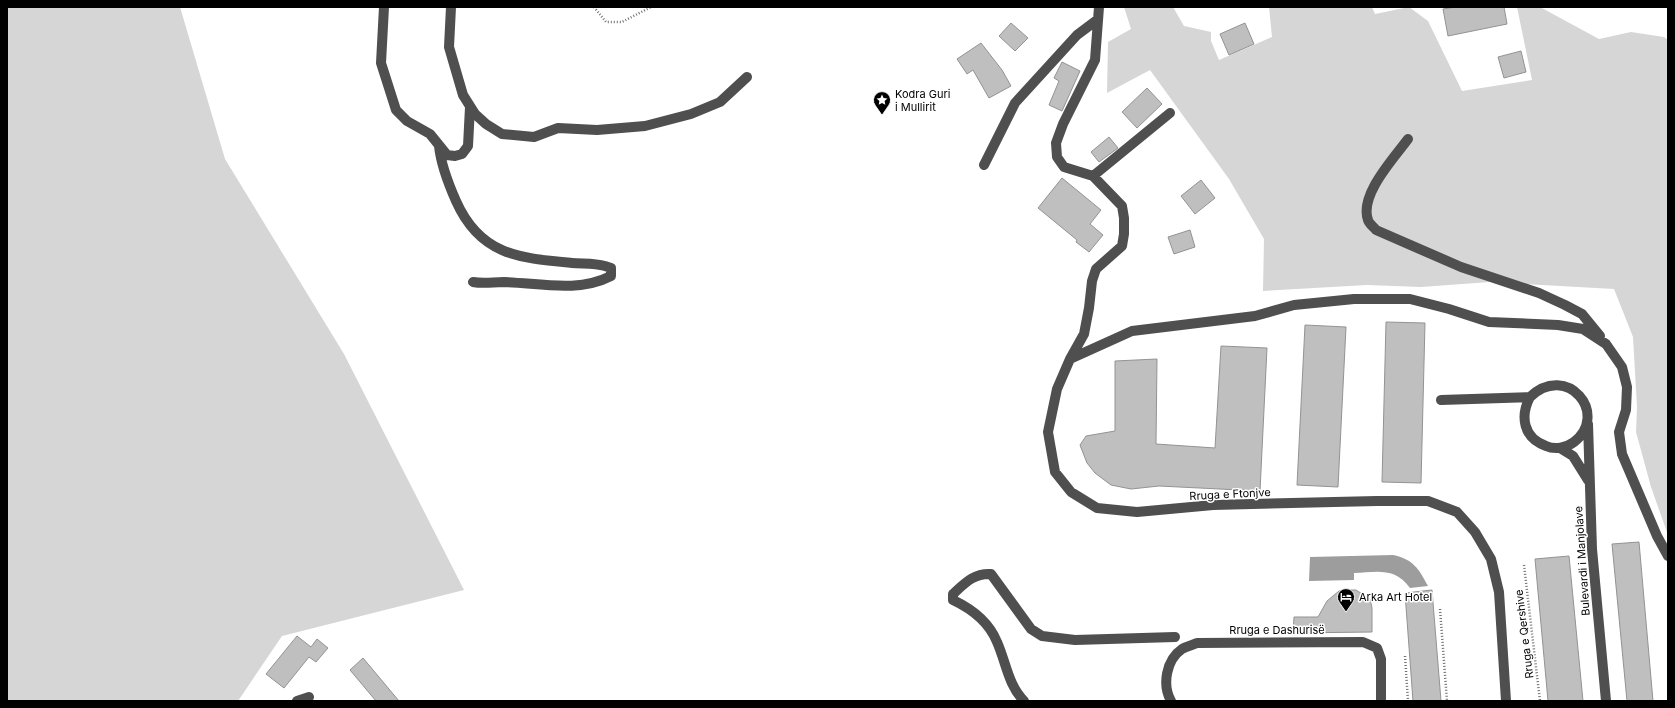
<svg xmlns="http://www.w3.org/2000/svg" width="1675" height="708" viewBox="0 0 1675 708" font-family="Inter,sans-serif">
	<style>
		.green { fill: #d6d6d6 }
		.water { fill: #9d9d9d }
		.building { fill: #bfbfbf; stroke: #939393 }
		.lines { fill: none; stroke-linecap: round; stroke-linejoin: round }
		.path { stroke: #717171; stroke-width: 2.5; stroke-dasharray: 1 2; stroke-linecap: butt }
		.minor { stroke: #4f4f4f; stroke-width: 10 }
		.labels { text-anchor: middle; stroke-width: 3; stroke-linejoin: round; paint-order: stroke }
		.poi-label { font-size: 11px; fill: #000; stroke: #fff; text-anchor: start }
		.street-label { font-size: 11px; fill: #000; stroke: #fff }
	</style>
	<rect width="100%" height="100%" fill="#fff"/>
	<!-- green -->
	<path class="green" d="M7,7H180L225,159L344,354L464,590L282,636L238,701H7Z
		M1124,7H1173L1184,26L1211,32V41L1219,60L1272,37L1269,7H1372L1375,14L1409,7L1428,21L1462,91L1532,80L1517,7H1540L1599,39L1631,32L1664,37L1668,40V535L1651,487L1636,432L1637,407L1633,337L1614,289L1490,282L1421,287L1367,285L1263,291L1264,239L1229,179L1150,70L1107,93L1108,42L1131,29Z"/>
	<!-- water -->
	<path class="water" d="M1393,555C1413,559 1419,569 1428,586L1410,588C1395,567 1377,572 1354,573V580L1309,581L1310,557Z"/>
	<!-- building -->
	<path class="building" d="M1456,7H1504L1507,24L1448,36L1443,9Z
		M1011,23L1028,38L1015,51L999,36Z
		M1245,23L1254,44L1229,55L1220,34Z
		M981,43L1002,70L1011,86L989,98L973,70L967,74L957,59Z
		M1521,51L1526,72L1504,78L1498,57Z
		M1062,62L1080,71L1062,111L1049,105L1059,81L1054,78Z
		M1147,88L1162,104L1137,128L1122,112Z
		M1109,137L1118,148L1099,162L1091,152Z
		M1062,178L1101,210L1090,224L1103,235L1089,252L1076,242L1077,240L1038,208Z
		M1201,180L1215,198L1195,214L1181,196Z
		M1190,230L1195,247L1174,254L1168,237Z
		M1386,322L1425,323L1421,483L1382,482Z
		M1305,325L1346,327L1338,487L1297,485Z
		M1221,346L1267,348L1260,491L1159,486L1131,489L1111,485L1095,473L1087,463L1080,445L1086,436L1115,431V361L1157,359L1156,444L1215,448Z
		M1639,542L1653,701H1627L1612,544Z
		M1569,556L1583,701H1548L1535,559Z
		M1347,590H1356L1370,599L1372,608V632L1293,633L1294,617H1318L1327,601L1339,591Z
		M1432,590L1441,701H1413L1405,593Z
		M297,636L311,647L317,639L328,648L316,662L309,657L284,688L266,674Z
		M363,658L399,701H376L350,670Z"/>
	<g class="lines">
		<!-- path -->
		<path class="path" d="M594,7L606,22H622L651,7
			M1524,565L1540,701
			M1440,609L1447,701
			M1311,631V622
			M1405,656L1408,701"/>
		<!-- minor -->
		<path class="minor" d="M384,7L381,63L396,110L407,121L430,134L447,155L455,156L462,154L468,146L470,107
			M451,7L449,47L463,95L475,114L486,124L502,134L534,137L558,128L597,130L645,126L691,114L720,102L747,77
			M1099,7L1095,60L1063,124L1056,143L1057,157L1064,167L1093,176L1122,206L1124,218V234L1122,246L1096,269L1092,281L1089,308L1084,334L1070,359L1057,389L1048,432L1055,472L1071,492L1097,508L1137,512L1213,505L1377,501H1428L1457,512L1475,532L1491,559L1499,592L1506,701
			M1408,139C1394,158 1359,195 1368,220C1369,224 1374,227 1376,230L1461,267L1539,293L1565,305L1582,314L1600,336
			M439,146C441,165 448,183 456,201C480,255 518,258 572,263C583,264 594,263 605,266L611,268V276C578,293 539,283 504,282C493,282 484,284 473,282
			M984,165L1015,103L1077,35L1097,20
			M1093,176L1170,113
			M1070,359L1132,331L1255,316L1294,305L1354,299H1410L1449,309L1489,322L1558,325L1583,329L1606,344L1622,367L1627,387L1626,410L1619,432L1622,454L1657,536L1668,556
			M1441,400L1530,397C1567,362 1610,414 1574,442C1566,448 1555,450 1546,446C1523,438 1520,416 1530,397
			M1588,424L1592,549L1606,701
			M1560,448L1573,456L1588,480
			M297,701L309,697
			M1024,701C1008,685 1006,662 997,642C989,622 972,609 953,600V594C965,583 974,573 991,574L1031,629L1042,636L1075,640L1175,637
			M1171,701C1162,685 1166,660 1182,649C1187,646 1193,645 1197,643L1363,642L1377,648L1381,659V701"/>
	</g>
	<!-- icons -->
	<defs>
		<g id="sight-pin" transform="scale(0.9)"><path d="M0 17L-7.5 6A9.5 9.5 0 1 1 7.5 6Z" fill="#000" stroke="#fff"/><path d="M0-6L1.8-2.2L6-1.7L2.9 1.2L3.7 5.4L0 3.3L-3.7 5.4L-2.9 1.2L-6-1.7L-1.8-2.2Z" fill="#fff"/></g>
		<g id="hotel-pin" transform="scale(0.9)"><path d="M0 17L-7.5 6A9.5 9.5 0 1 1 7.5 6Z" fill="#000" stroke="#fff"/><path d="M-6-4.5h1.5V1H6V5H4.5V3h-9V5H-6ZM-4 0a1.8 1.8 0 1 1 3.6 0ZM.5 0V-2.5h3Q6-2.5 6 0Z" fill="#fff"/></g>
	</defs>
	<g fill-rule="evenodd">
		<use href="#sight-pin" x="882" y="100"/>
		<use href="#hotel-pin" x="1346" y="597"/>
	</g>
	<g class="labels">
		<!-- poi labels -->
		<g class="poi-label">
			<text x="895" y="98">Kodra Guri<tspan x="895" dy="13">i Mullirit</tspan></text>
			<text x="1359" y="601">Arka Art Hotel</text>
		</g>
		<!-- street labels -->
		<g class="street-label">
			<text transform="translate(1230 494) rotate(-3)" y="4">Rruga e Ftonjve</text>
			<text transform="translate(1582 561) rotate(-94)" y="4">Bulevardi i Manjolave</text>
			<text x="1277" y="634">Rruga e Dashurisë</text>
			<text transform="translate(1524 634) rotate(-97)" y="4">Rruga e Qershive</text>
		</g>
	</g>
	<!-- border -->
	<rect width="1675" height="708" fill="none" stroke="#000000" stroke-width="16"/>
</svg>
